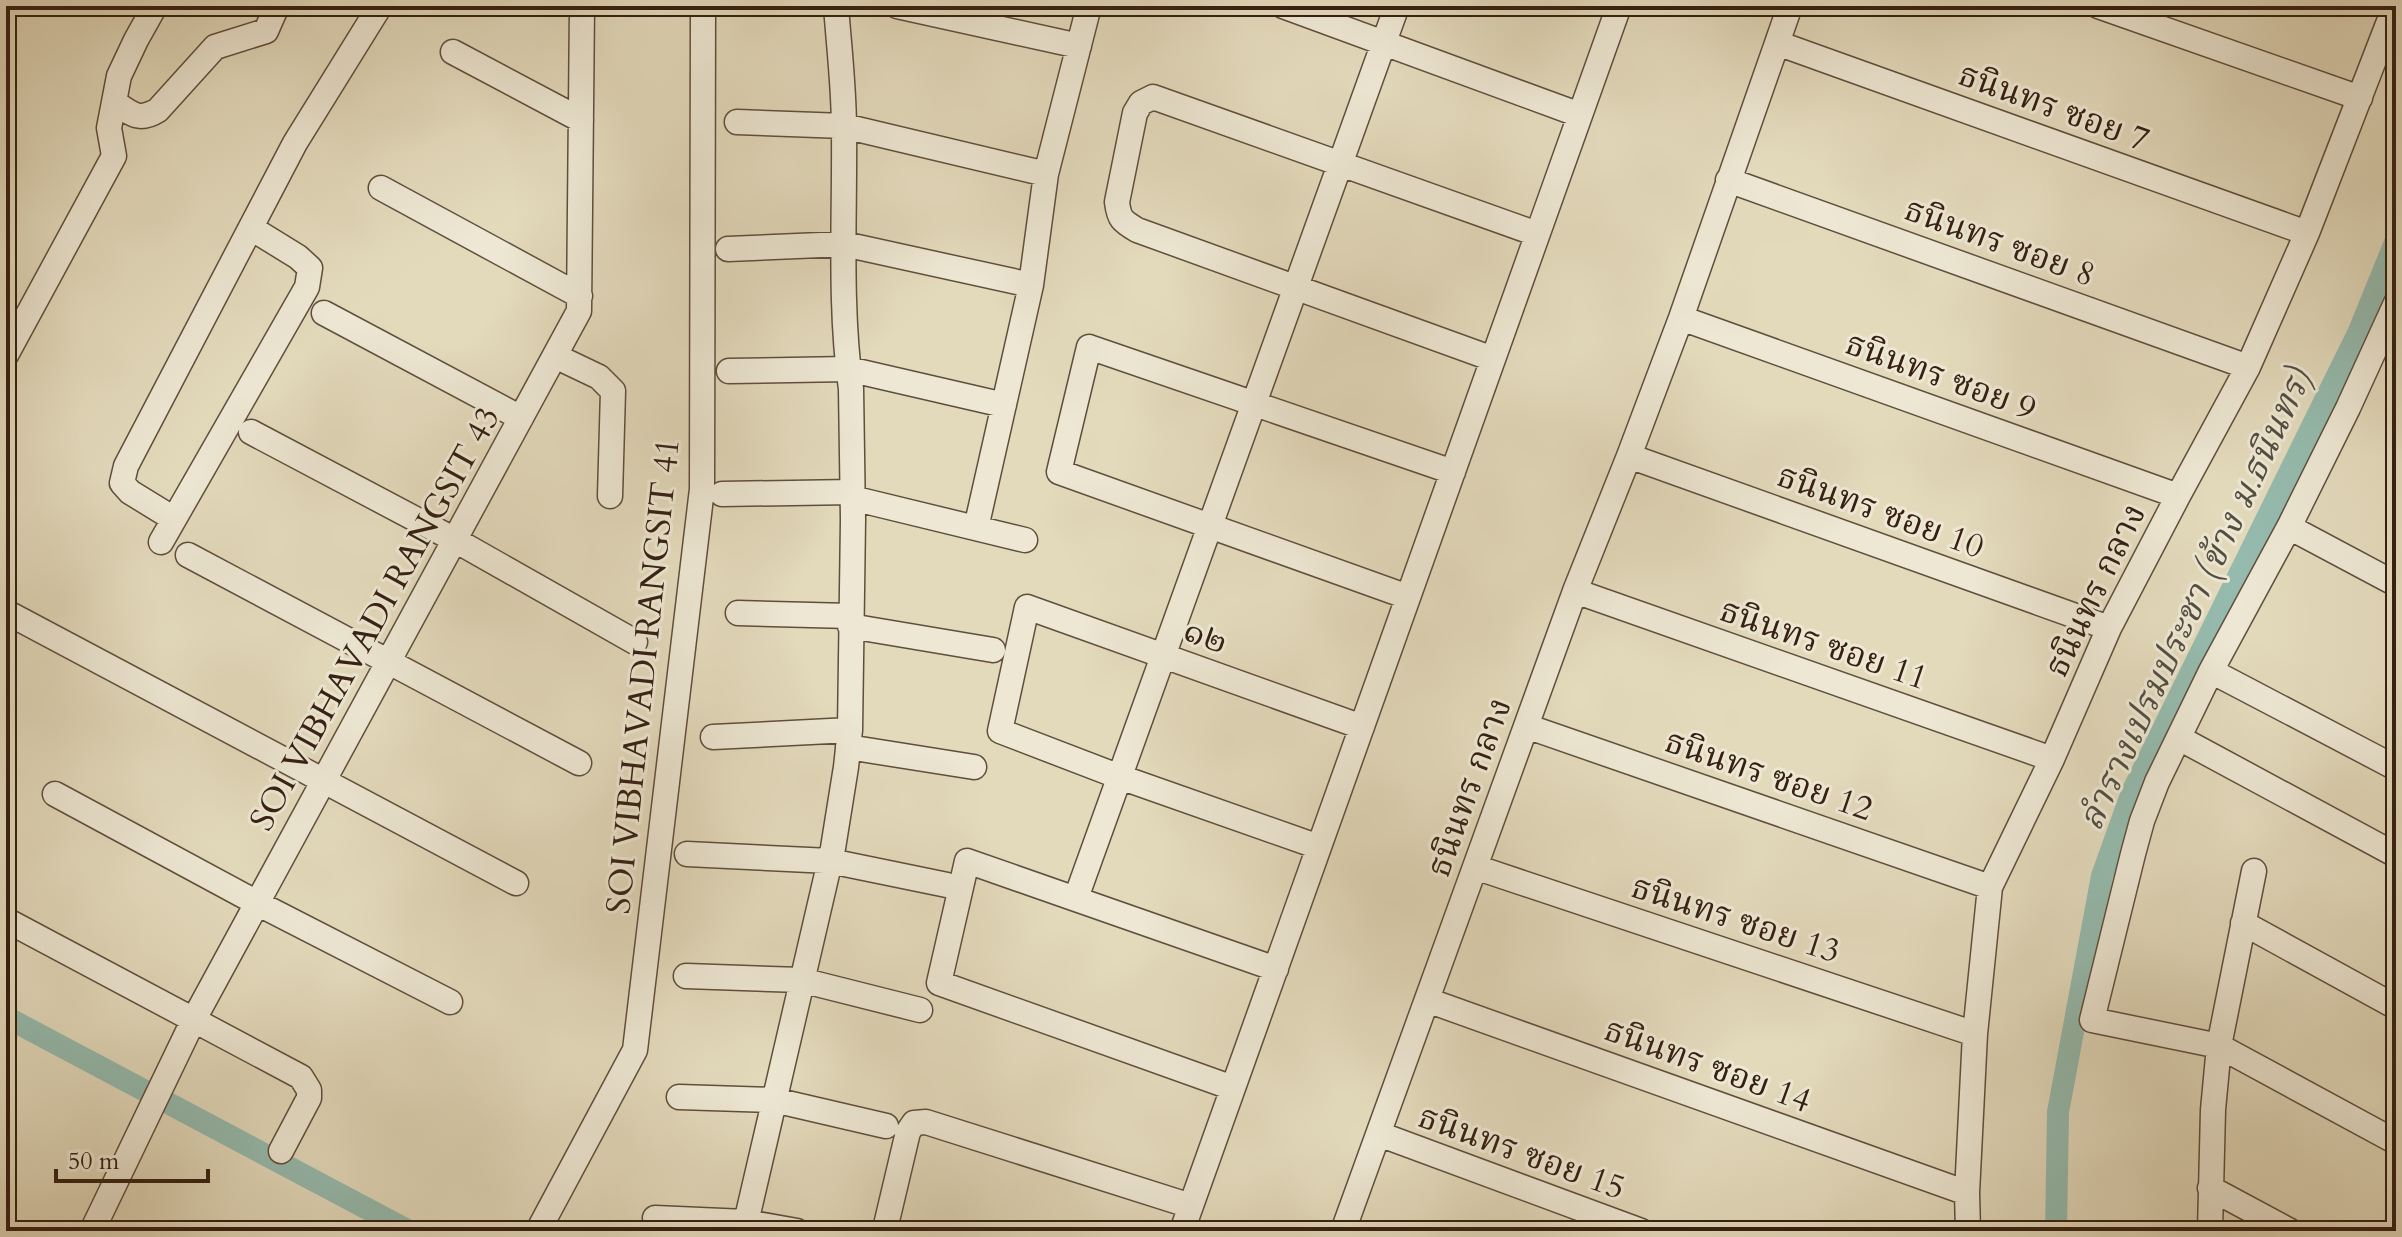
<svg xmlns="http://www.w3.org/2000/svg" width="2402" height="1237" viewBox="0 0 2402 1237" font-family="Cardo,'Noto Serif Thai',serif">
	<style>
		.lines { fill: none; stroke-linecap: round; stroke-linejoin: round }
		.canal { stroke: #95bbae; stroke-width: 22 }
		.minor-casing { stroke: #604e3c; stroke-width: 27 }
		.minor { stroke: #ede7d3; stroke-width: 24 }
		.labels { text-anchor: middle; stroke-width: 6; stroke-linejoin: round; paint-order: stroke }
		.street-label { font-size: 34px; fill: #352012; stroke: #ede7d3 }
		.water-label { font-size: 36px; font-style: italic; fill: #524e41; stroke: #ede7d3 }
	</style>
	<rect width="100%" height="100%" fill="#e3dabc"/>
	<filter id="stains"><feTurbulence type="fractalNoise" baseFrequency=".0025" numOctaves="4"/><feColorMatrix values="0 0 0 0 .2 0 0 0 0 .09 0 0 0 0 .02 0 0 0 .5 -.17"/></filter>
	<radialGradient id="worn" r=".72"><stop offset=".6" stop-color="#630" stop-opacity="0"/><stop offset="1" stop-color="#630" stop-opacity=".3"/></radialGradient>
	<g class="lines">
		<!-- canal -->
		<path class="canal" d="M6,1017L409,1231
			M2056,1231L2058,1112L2102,876L2132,792L2359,331L2396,240"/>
		<!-- minor casing -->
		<g class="minor-casing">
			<path id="minor" d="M897,6L1079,46
				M1283,6L1580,115
				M2098,6L2360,98
				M1777,43L2307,233
				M453,52L581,120
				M114,102C131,114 139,122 158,110L215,47L266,31L277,6
				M737,122L844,126L1046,174
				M1728,180L2248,367
				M381,188L580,296
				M728,249L844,244L1031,285
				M2396,303L2348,408L2289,527L2211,671L2157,782L2142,821L2133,854L2092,1020L2219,1046L2396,1142
				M324,313L521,418
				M1681,318L2178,496
				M6,355L114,156L109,128L119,76L136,40L155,6
				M555,356L599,377L613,391L610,496
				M1493,359L1137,230C1122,221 1119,219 1117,202L1135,113L1141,103L1153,97L1537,234
				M729,371L848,369L1004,405
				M251,432L455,540L635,642
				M1629,456L2109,628
				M722,494L852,492
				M852,498L1025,540
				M174,519L130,492L122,483L126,466L295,143L380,6
				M2289,527L2396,584
				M976,528L1031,285L1046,174L1089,6
				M161,542L307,287L310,268L298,257L251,228
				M188,555L579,763
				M1575,591L2052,759
				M1408,597L1059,472L1089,347L1453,472
				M6,612L516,883
				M738,613L850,616
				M850,626L993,650
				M2211,671L2396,768
				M1526,726L1990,887
				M713,737L850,730
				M2179,738L2396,855
				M848,747L974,767
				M55,794L257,903L450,1002
				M1319,847L1120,777L1000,731L1027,607L1362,727
				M687,854L830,861L947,885
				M1475,867L1975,1034
				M1076,898L1397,6
				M6,920L301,1077L309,1090V1098L281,1151
				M2243,923L2396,1007
				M686,976L801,980L920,1010
				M1427,1000L1967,1193
				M1233,1088L939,983L967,861L1276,969
				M679,1097L774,1100L886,1126
				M1379,1134L1641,1231
				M2210,1188L2290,1231
				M655,1218L746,1222L797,1231
				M92,1231L193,1021L579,311L582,6
				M538,1231L635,1050L702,489L703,6
				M744,1231L833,848L846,767L850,730L853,520L851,389C839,305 845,215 844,129C844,88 839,47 836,6
				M886,1231V1225L908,1132L914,1123L926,1122L1191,1206
				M1182,1231L1619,6
				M1343,1231L1575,591L1629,456L1681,318L1790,6
				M1968,1231L1967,1193L1975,1034L1990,887L2052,759L2109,628L2178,496L2248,367L2307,233L2395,6
				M2210,1231L2213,1110L2219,1046L2254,871"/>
		</g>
		<!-- minor -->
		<use href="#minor" class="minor"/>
	</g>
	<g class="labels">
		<!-- street labels -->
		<g class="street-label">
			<text transform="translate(2054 106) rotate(20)" y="12">ธนินทร ซอย 7</text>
			<text transform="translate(2000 241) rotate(20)" y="12">ธนินทร ซอย 8</text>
			<text transform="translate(1941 375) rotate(20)" y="12">ธนินทร ซอย 9</text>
			<text transform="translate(1881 510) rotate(20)" y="12">ธนินทร ซอย 10</text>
			<text transform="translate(2094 590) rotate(-64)" y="12">ธนินทร กลาง</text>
			<text transform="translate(374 618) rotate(-61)" y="12">SOI VIBHAVADI RANGSIT 43</text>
			<text transform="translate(1206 635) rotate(20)" y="12">๑๒</text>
			<text transform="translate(1824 643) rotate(19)" y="12">ธนินทร ซอย 11</text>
			<text transform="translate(642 676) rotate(-84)" y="12">SOI VIBHAVADI RANGSIT 41</text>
			<text transform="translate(1769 774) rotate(19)" y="12">ธนินทร ซอย 12</text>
			<text transform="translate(1468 787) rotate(-70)" y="12">ธนินทร กลาง</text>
			<text transform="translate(1736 918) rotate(18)" y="12">ธนินทร ซอย 13</text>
			<text transform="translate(1708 1064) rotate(20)" y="12">ธนินทร ซอย 14</text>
			<text transform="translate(1522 1151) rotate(20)" y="12">ธนินทร ซอย 15</text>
		</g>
		<!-- water labels -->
		<g class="water-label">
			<text transform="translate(2194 598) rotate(-65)" y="13">ลำรางเปรมประชา (ข้าง ม.ธนินทร)</text>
		</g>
	</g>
	<!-- margin -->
	<rect width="2402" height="1237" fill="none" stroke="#e3dabc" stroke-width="32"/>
	<rect x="8" y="8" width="2386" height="1221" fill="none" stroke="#352012" stroke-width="4"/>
	<rect x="16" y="16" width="2370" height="1205" fill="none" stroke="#352012" stroke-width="2"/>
	<!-- scale -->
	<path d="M56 1169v12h152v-12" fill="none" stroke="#352012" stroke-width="4"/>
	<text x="68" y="1169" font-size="24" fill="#352012" stroke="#ede7d3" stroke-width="6" paint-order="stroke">50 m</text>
	<rect width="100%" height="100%" filter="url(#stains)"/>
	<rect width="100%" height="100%" fill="url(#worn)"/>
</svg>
